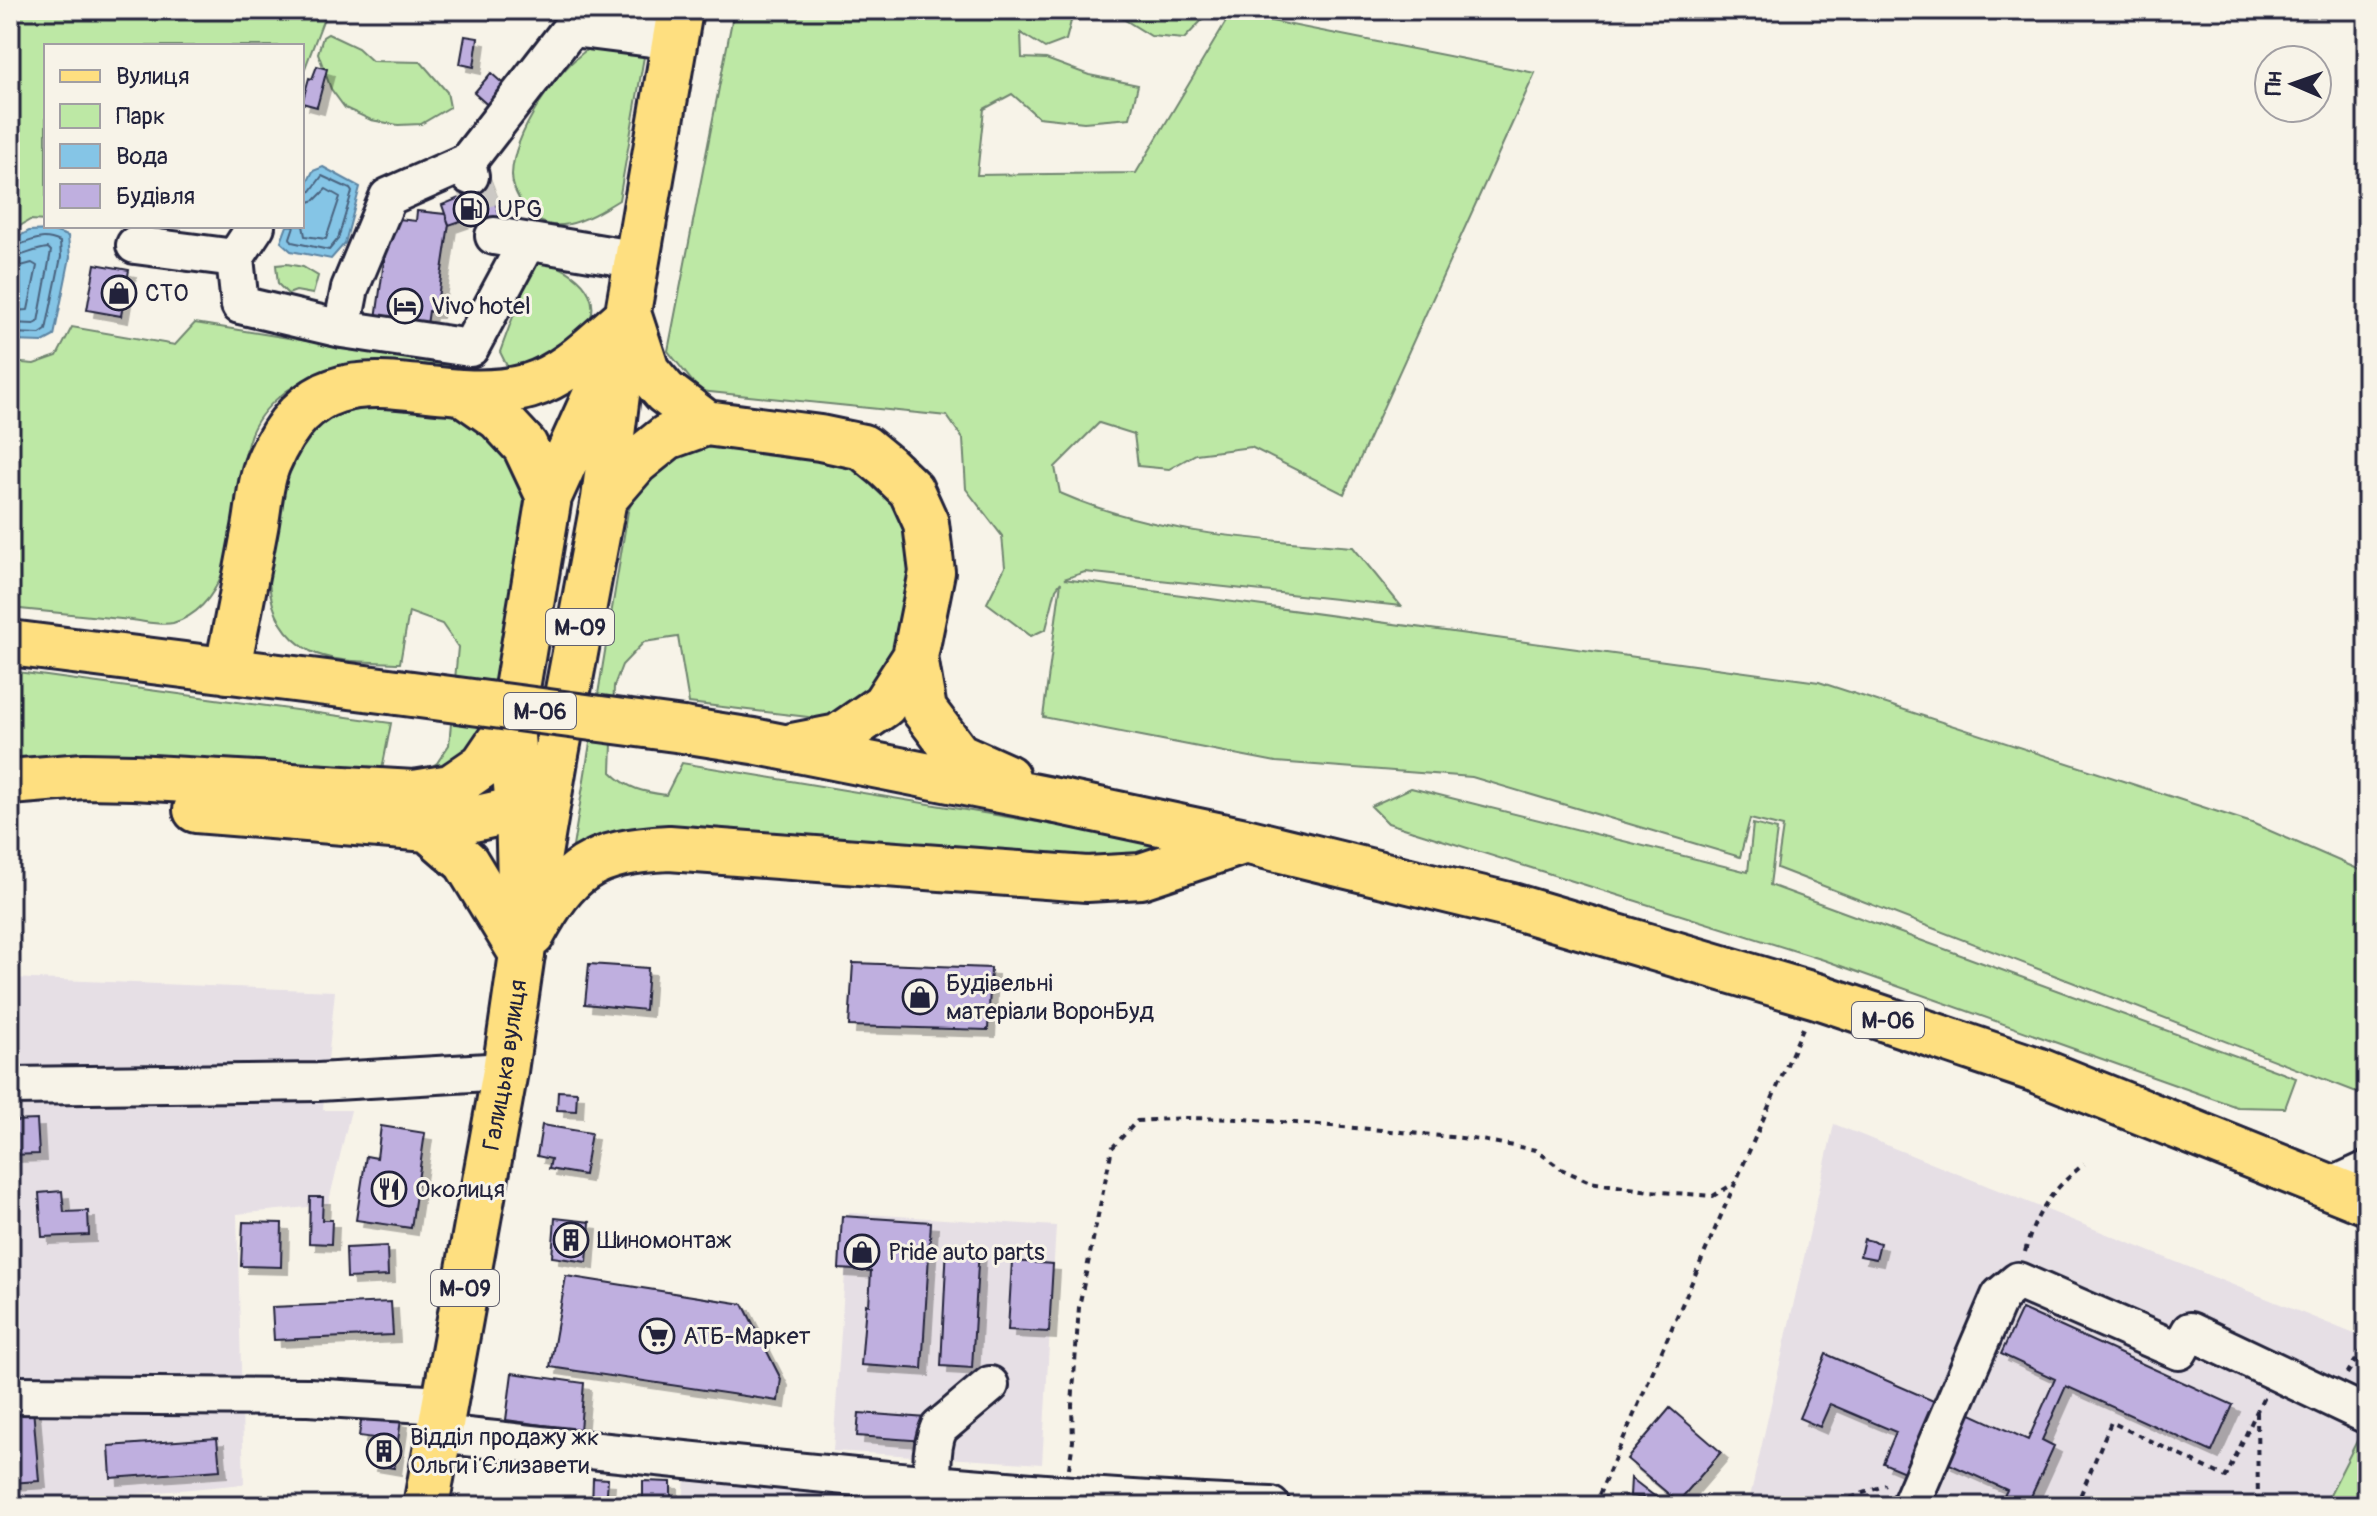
<svg xmlns="http://www.w3.org/2000/svg" width="2377" height="1516" viewBox="0 0 2377 1516" font-family="Pangolin,sans-serif">
	<style>
		.built { fill: #e6dfe5 }
		.green { fill: #bde8a5; stroke: #708570; stroke-width: 2 }
		.water { fill: #85c5e6; stroke: #5d84a2; stroke-width: 2 }
		.lines { fill: none; stroke-linecap: round; stroke-linejoin: round }
		.shore { stroke: #4a637f; stroke-width: 2 }
		.building { fill: #bfafdf; stroke: #22223b; stroke-width: 2; filter: url(#shadow) }
		.minor-tunnel { stroke: #ccc9c5; stroke-width: 36; stroke-dasharray: 36 18; stroke-linecap: butt }
		.minor-casing { stroke: #22223b; stroke-width: 42 }
		.major-casing { stroke: #22223b; stroke-width: 50 }
		.highway-casing { stroke: #22223b; stroke-width: 50 }
		.path { stroke: #22223b; stroke-width: 4; stroke-dasharray: 6 6; stroke-linecap: butt }
		.minor { stroke: #f7f3e8; stroke-width: 36 }
		.major { stroke: #fedf80; stroke-width: 44 }
		.highway { stroke: #fedf80; stroke-width: 44 }
		.highway-bridge-casing { stroke: #22223b; stroke-width: 50; stroke-linecap: butt }
		.highway-bridge { stroke: #fedf80; stroke-width: 44 }
		.labels { text-anchor: middle; stroke-width: 6; stroke-linejoin: round; paint-order: stroke }
		.shield { fill: #f7f3e8; stroke: #62616f; stroke-width: 2 }
		.shield-label { font-size: 22px; font-weight: bold; fill: #22223b }
		.poi-label { font-size: 24px; fill: #22223b; stroke: #f7f3e8; text-anchor: start }
		.street-label { font-size: 24px; fill: #22223b; stroke: #f7f3e8 }
	</style>
	<defs>
		<filter id="shadow"><feDropShadow dx="7" dy="7" stdDeviation="0" flood-color="#0004"/></filter>
	</defs>
	<rect width="100%" height="100%" fill="#f7f3e8"/>
	<filter id="ink" filterUnits="userSpaceOnUse"><feTurbulence type="fractalNoise" baseFrequency=".0125" numOctaves="2"/><feDisplacementMap in="SourceGraphic" scale="16" xChannelSelector="R" yChannelSelector="G"/><feConvolveMatrix kernelMatrix="1 2 1 2 8 2 1 2 1" color-interpolation-filters="sRGB"/></filter>
	<g filter="url(#ink)">
		<!-- built -->
		<path class="built" d="M10,978L335,991L323,1110H351L328,1205L237,1214L244,1484L10,1506Z
			M1834,1124L2367,1339V1506H1748Z
			M849,1213L1056,1226L1042,1464L833,1451Z
			M685,1476L921,1497L922,1506H683Z"/>
		<!-- green -->
		<path class="green" d="M10,10H327L302,76V46H46V221L30,220L10,232Z
			M734,10H1074L1066,40L1045,48L1021,33L1022,58L1046,59L1089,75L1138,85L1130,118L1084,122L1038,117L1012,94L984,109L977,175L1136,173L1231,13L1535,73L1344,494L1251,447L1196,454L1169,469L1138,466L1134,434L1099,423L1055,467L1060,493C1153,534 1253,539 1353,547L1401,606L1085,572L1064,579L1819,682L2252,823L2367,873V1096L1777,868L1783,827L1750,819L1740,857L1472,777L1276,762L1043,717L1061,582L1056,589L1046,629L1031,636L987,603L1005,567L1002,536L966,489L963,439L947,416L700,391L668,351Z
			M1109,10H1194L1204,18L1184,39L1151,36Z
			M328,34L358,48L372,61L421,62L447,92L450,107L421,124L398,125L371,120L345,108L331,89L318,53L323,37Z
			M591,47L645,51L619,200C588,219 548,244 522,204C517,195 512,187 512,175C513,134 557,68 591,47Z
			M545,262C586,273 613,310 572,342C556,356 530,363 510,372L500,352L521,295L519,278L536,263Z
			M287,264L303,267L318,276L313,294L296,291L288,294L278,284L276,265Z
			M195,323L468,367L465,381C421,377 363,364 321,375C290,382 256,411 248,443C233,498 242,602 173,623C161,626 143,621 131,620C91,616 50,612 10,608V362L34,364L57,356L72,327L175,345Z
			M384,402L462,410L499,433L531,508L500,710L471,759L408,782L437,763L449,745L458,647L442,624L409,612L400,663C372,661 335,664 310,651C254,620 267,551 280,501C287,475 293,450 311,429C329,407 358,406 384,402Z
			M717,445L843,461L874,481L903,517L909,551L910,583L899,659L842,721L689,703L678,637L644,642L622,665L614,686L611,772C628,789 643,792 666,795L682,763L1182,846L1143,861L571,859L628,511L639,487L684,449Z
			M10,671L391,723L380,780L10,771Z
			M1411,788L1748,872L1753,824L1777,830L1770,885L2296,1078L2285,1108L2237,1107L1824,960L1388,823L1371,806Z
			M2363,1429L2367,1431V1506H2324Z"/>
		<!-- water -->
		<path class="water" d="M323,167L360,187L345,243L331,259L291,251L281,242L287,226H302V193L313,171Z
			M50,230L68,236L70,257L54,336L43,342L10,341V241L29,231Z"/>
		<g class="lines">
			<!-- shore -->
			<path class="shore" d="M302,204L315,200L326,189L340,197L326,239L305,236L302,220
				M294,226L290,238L292,242L329,250L338,239L352,192L350,189L322,176L311,191L302,193
				M10,247C30,244 38,232 60,242L61,257L46,330L40,334L10,333
				M10,257C23,257 34,249 48,248L51,251L38,322L34,324L10,323
				M10,269L32,263L37,266L28,310L10,311"/>
		</g>
		<!-- building -->
		<path class="building" d="M465,36L478,38L474,67L460,64Z
			M317,66L327,69L317,107L302,103L309,78L312,79Z
			M491,73L509,89L491,108L474,93Z
			M483,171L506,231L481,240L472,217L449,225L442,205L464,196L458,181Z
			M417,211L445,214L449,224L436,311H429L426,332L375,326L390,218L416,221Z
			M95,264L129,270L121,316L87,310Z
			M853,963L991,968L988,1030L849,1026Z
			M589,964L648,968L645,1010L585,1004Z
			M558,1091L577,1092L576,1111L557,1110Z
			M37,1120L39,1154L10,1155V1121Z
			M542,1125L591,1133L584,1175L549,1169L551,1159L537,1156Z
			M381,1126L425,1133L411,1228L356,1220L366,1156L377,1158Z
			M62,1191L64,1212L88,1211L89,1235L42,1237L39,1193Z
			M310,1197H323L322,1220H332L331,1244L309,1243Z
			M842,1216L931,1222L922,1369L861,1365L866,1304L869,1305L871,1271L839,1269Z
			M555,1218L590,1222L587,1262L552,1257Z
			M243,1222L282,1223L281,1267L241,1266Z
			M1864,1239L1880,1243L1876,1259L1860,1256Z
			M947,1245L979,1247L972,1368L941,1366Z
			M387,1246L388,1276L347,1278L346,1248Z
			M1012,1261L1053,1264L1049,1332L1008,1330Z
			M566,1276L743,1304L781,1379L778,1401L550,1367Z
			M391,1302L393,1335L274,1340L272,1307Z
			M2022,1309L2233,1405L2212,1452L2066,1386L2042,1440L2054,1446L2029,1501L2019,1497L2015,1506H1999L2007,1490L1945,1462L1967,1412L2028,1440L2055,1379L2001,1354Z
			M1826,1354L1945,1406L1914,1476L1883,1463L1896,1432L1830,1404L1820,1427L1799,1418Z
			M512,1373L584,1383L580,1430L506,1420Z
			M33,1408L39,1481L10,1483V1410Z
			M1670,1408L1721,1452L1678,1502L1627,1459Z
			M859,1413L927,1418L925,1441L857,1436Z
			M362,1414L401,1420L394,1468L370,1464L374,1438L359,1436Z
			M217,1438L220,1470L111,1478L109,1446Z
			M593,1478L608,1479L606,1506H592Z
			M1631,1478L1658,1499L1657,1506H1644V1497L1630,1496Z
			M643,1481L671,1482V1506H643Z
			M564,1498V1506H537V1499Z"/>
		<g class="lines">
			<!-- minor-tunnel -->
			<path class="minor-tunnel" d="M470,176L494,236"/>
			<!-- minor casing -->
			<g class="minor-casing">
				<path id="minor" d="M572,28L675,41
					M470,176L467,162L585,10
					M494,236L639,260
					M135,245L235,258L240,305L342,329L350,288L388,197L467,162
					M235,258L256,226
					M342,329L470,348L527,242
					M10,1086L318,1082L505,1071
					M2330,1187L2367,1170
					M10,1395L308,1397L443,1405
					M438,1434C715,1463 992,1495 1271,1506
					M935,1506C932,1482 929,1450 939,1428L990,1385
					M1910,1506L2000,1296L2018,1281L2179,1351L2190,1331L2367,1415"/>
			</g>
			<!-- major casing -->
			<g class="major-casing">
				<g id="major">
					<path id="s1" d="M426,1506L505,1071L522,954L518,809L511,724"/>
				</g>
			</g>
			<!-- highway casing -->
			<g class="highway-casing">
				<path id="highway" d="M630,319L647,371L665,392L706,423
					M463,393L499,418L525,446L549,497
					M604,499L636,462L667,437L706,423L820,438L863,447L886,466L911,490L926,523L932,572L915,657L924,710L958,755L1007,777
					M10,643L397,692
					M227,671C237,623 246,576 255,528C259,507 260,482 268,463C325,329 428,415 529,386C566,375 595,344 623,320
					M683,730L753,741L1061,802L1245,841L1512,906L1817,996L2037,1070L2367,1202
					M792,746L838,737L884,705L915,657
					M10,782L84,776L134,777L414,793L451,787L483,765L511,724L549,497L607,369
					M196,810L428,829L518,809L551,761
					M428,829L466,862L522,954
					M532,935C568,868 592,852 669,848L1087,879L1141,876L1243,842
					M522,954L556,754L604,499L625,330L680,10"/>
			</g>
			<!-- path -->
			<path class="path" d="M2025,1252C2036,1211 2052,1190 2084,1164
				M2347,1374L2367,1342
				M2257,1412L2258,1506
				M1069,1468L1073,1441L1072,1405L1079,1307L1112,1148L1137,1121L1184,1118L1244,1119L1381,1130L1481,1140L1536,1150L1561,1169L1590,1182L1649,1191L1713,1196L1735,1183
				M1594,1506L1803,1028
				M1828,1506L1886,1485
				M2076,1506L2111,1422L2226,1477L2263,1398L2261,1397"/>
			<!-- minor -->
			<use href="#minor" class="minor"/>
			<!-- major -->
			<use href="#major" class="major"/>
			<!-- highway -->
			<use href="#highway" class="highway"/>
			<!-- highway-bridge casing -->
			<g class="highway-bridge-casing">
				<path id="highway-bridge" d="M397,692L683,730"/>
			</g>
			<!-- highway-bridge -->
			<use href="#highway-bridge" class="highway-bridge"/>
		</g>
	</g>
	<!-- icons -->
	<defs>
		<g id="fuel-ring" transform="scale(1.8)"><circle r="9.5" fill="#f7f3e8" stroke="#22223b" stroke-width="1.5"/><path d="M-5.5-6h7V0h2V4h1.3V-2.5L3-4.5l.8-.8L6-3V5H2.5V1h-1V6h-7ZM-4.2-4.7v3.2H.2V-4.7Z" fill="#22223b"/></g>
		<g id="shop-ring" transform="scale(1.8)"><circle r="9.5" fill="#f7f3e8" stroke="#22223b" stroke-width="1.5"/><path d="M-5-2.5h2.3a2.7 3.5 0 0 1 5.4 0H5L5.5 6h-11ZM-1.5-2.5h3a1.5 2.3 0 0 0-3 0Z" fill="#22223b"/></g>
		<g id="hotel-ring" transform="scale(1.8)"><circle r="9.5" fill="#f7f3e8" stroke="#22223b" stroke-width="1.5"/><path d="M-6-4.5h1.5V1H6V5H4.5V3h-9V5H-6ZM-4 0a1.8 1.8 0 1 1 3.6 0ZM.5 0V-2.5h3Q6-2.5 6 0Z" fill="#22223b"/></g>
		<g id="restaurant-ring" transform="scale(1.8)"><circle r="9.5" fill="#f7f3e8" stroke="#22223b" stroke-width="1.5"/><path d="M-5-6h1v4h1v-4h1v4h1v-4h1v5L-1.5 .5V6h-2V.5L-5-1ZM5-6V6H3V1.5H1.5Q1.5-4 5-6Z" fill="#22223b"/></g>
		<g id="building-ring" transform="scale(1.8)"><circle r="9.5" fill="#f7f3e8" stroke="#22223b" stroke-width="1.5"/><path d="M-4-6H4V6H1V3H-1V6H-4ZM-2.5-4.3h1.7v1.8h-1.7ZM.8-4.3h1.7v1.8H.8ZM-2.5-1h1.7V.8h-1.7ZM.8-1h1.7V.8H.8Z" fill="#22223b"/></g>
		<g id="supermarket-ring" transform="scale(1.8)"><circle r="9.5" fill="#f7f3e8" stroke="#22223b" stroke-width="1.5"/><path d="M-6-5.5h2.5l.6 2H6L4.5 2H-2.5L-4.4-4H-6ZM-1.5 3.2a1.3 1.3 0 1 0 .1 0ZM3 3.2a1.3 1.3 0 1 0 .1 0Z" fill="#22223b"/></g>
	</defs>
	<g fill-rule="evenodd">
		<use href="#fuel-ring" x="471" y="209"/>
		<use href="#shop-ring" x="119" y="293"/>
		<use href="#hotel-ring" x="405" y="306"/>
		<use href="#shop-ring" x="920" y="997"/>
		<use href="#restaurant-ring" x="389" y="1189"/>
		<use href="#building-ring" x="571" y="1240"/>
		<use href="#shop-ring" x="862" y="1252"/>
		<use href="#supermarket-ring" x="657" y="1336"/>
		<use href="#building-ring" x="384" y="1451"/>
	</g>
	<g class="labels">
		<!-- shield labels -->
		<g class="shield">
			<rect x="546" y="609" width="68" height="36" rx="6"/>
			<rect x="504" y="693" width="72" height="36" rx="6"/>
			<rect x="1852" y="1002" width="72" height="36" rx="6"/>
			<rect x="431" y="1270" width="68" height="36" rx="6"/>
		</g>
		<g class="shield-label">
			<text x="580" y="635">М-09</text>
			<text x="540" y="719">М-06</text>
			<text x="1888" y="1028">М-06</text>
			<text x="465" y="1296">М-09</text>
		</g>
		<!-- poi labels -->
		<g class="poi-label">
			<text x="497" y="217">UPG</text>
			<text x="145" y="301">СТО</text>
			<text x="431" y="314">Vivo hotel</text>
			<text x="946" y="991">Будівельні<tspan x="946" dy="28">матеріали ВоронБуд</tspan></text>
			<text x="415" y="1197">Околиця</text>
			<text x="597" y="1248">Шиномонтаж</text>
			<text x="888" y="1260">Pride auto parts</text>
			<text x="683" y="1344">ATБ-Маркет</text>
			<text x="410" y="1445">Відділ продажу жк<tspan x="410" dy="28">Ольги і Єлизавети</tspan></text>
		</g>
		<!-- street labels -->
		<g class="street-label">
			<text dy="8" stroke="none"><textPath href="#s1" startOffset="448">Галицька вулиця</textPath></text>
		</g>
	</g>
	<!-- margin -->
	<rect width="2377" height="1516" fill="none" stroke="#f7f3e8" stroke-width="40"/>
	<rect x="20" y="20" width="2337" height="1476" fill="none" stroke="#22223b" stroke-width="3" filter="url(#ink)"/>
	<!-- legend -->
	<rect x="44" y="44" width="260" height="184" fill="#f7f3e8" stroke="#a29fa3" stroke-width="2"/>
	<rect x="60" y="70" width="40" height="12" fill="#fedf80" stroke="#a29fa3" stroke-width="2"/>
	<text x="116" y="84" font-size="24" fill="#22223b">Вулиця</text>
	<rect x="60" y="104" width="40" height="24" fill="#bde8a5" stroke="#a29fa3" stroke-width="2"/>
	<text x="116" y="124" font-size="24" fill="#22223b">Парк</text>
	<rect x="60" y="144" width="40" height="24" fill="#85c5e6" stroke="#a29fa3" stroke-width="2"/>
	<text x="116" y="164" font-size="24" fill="#22223b">Вода</text>
	<rect x="60" y="184" width="40" height="24" fill="#bfafdf" stroke="#a29fa3" stroke-width="2"/>
	<text x="116" y="204" font-size="24" fill="#22223b">Будівля</text>
	<!-- north arrow -->
	<g transform="translate(2293 84) rotate(272)"><circle r="38" fill="#f7f3e8" stroke="#a29fa3" stroke-width="2"/>
	<path d="M0-6L14 30L0 20L-14 30Z" fill="#22223b"/>
	<text y="-12" font-size="22" font-weight="bold" text-anchor="middle" fill="#22223b">Пн</text>
	</g>
</svg>
